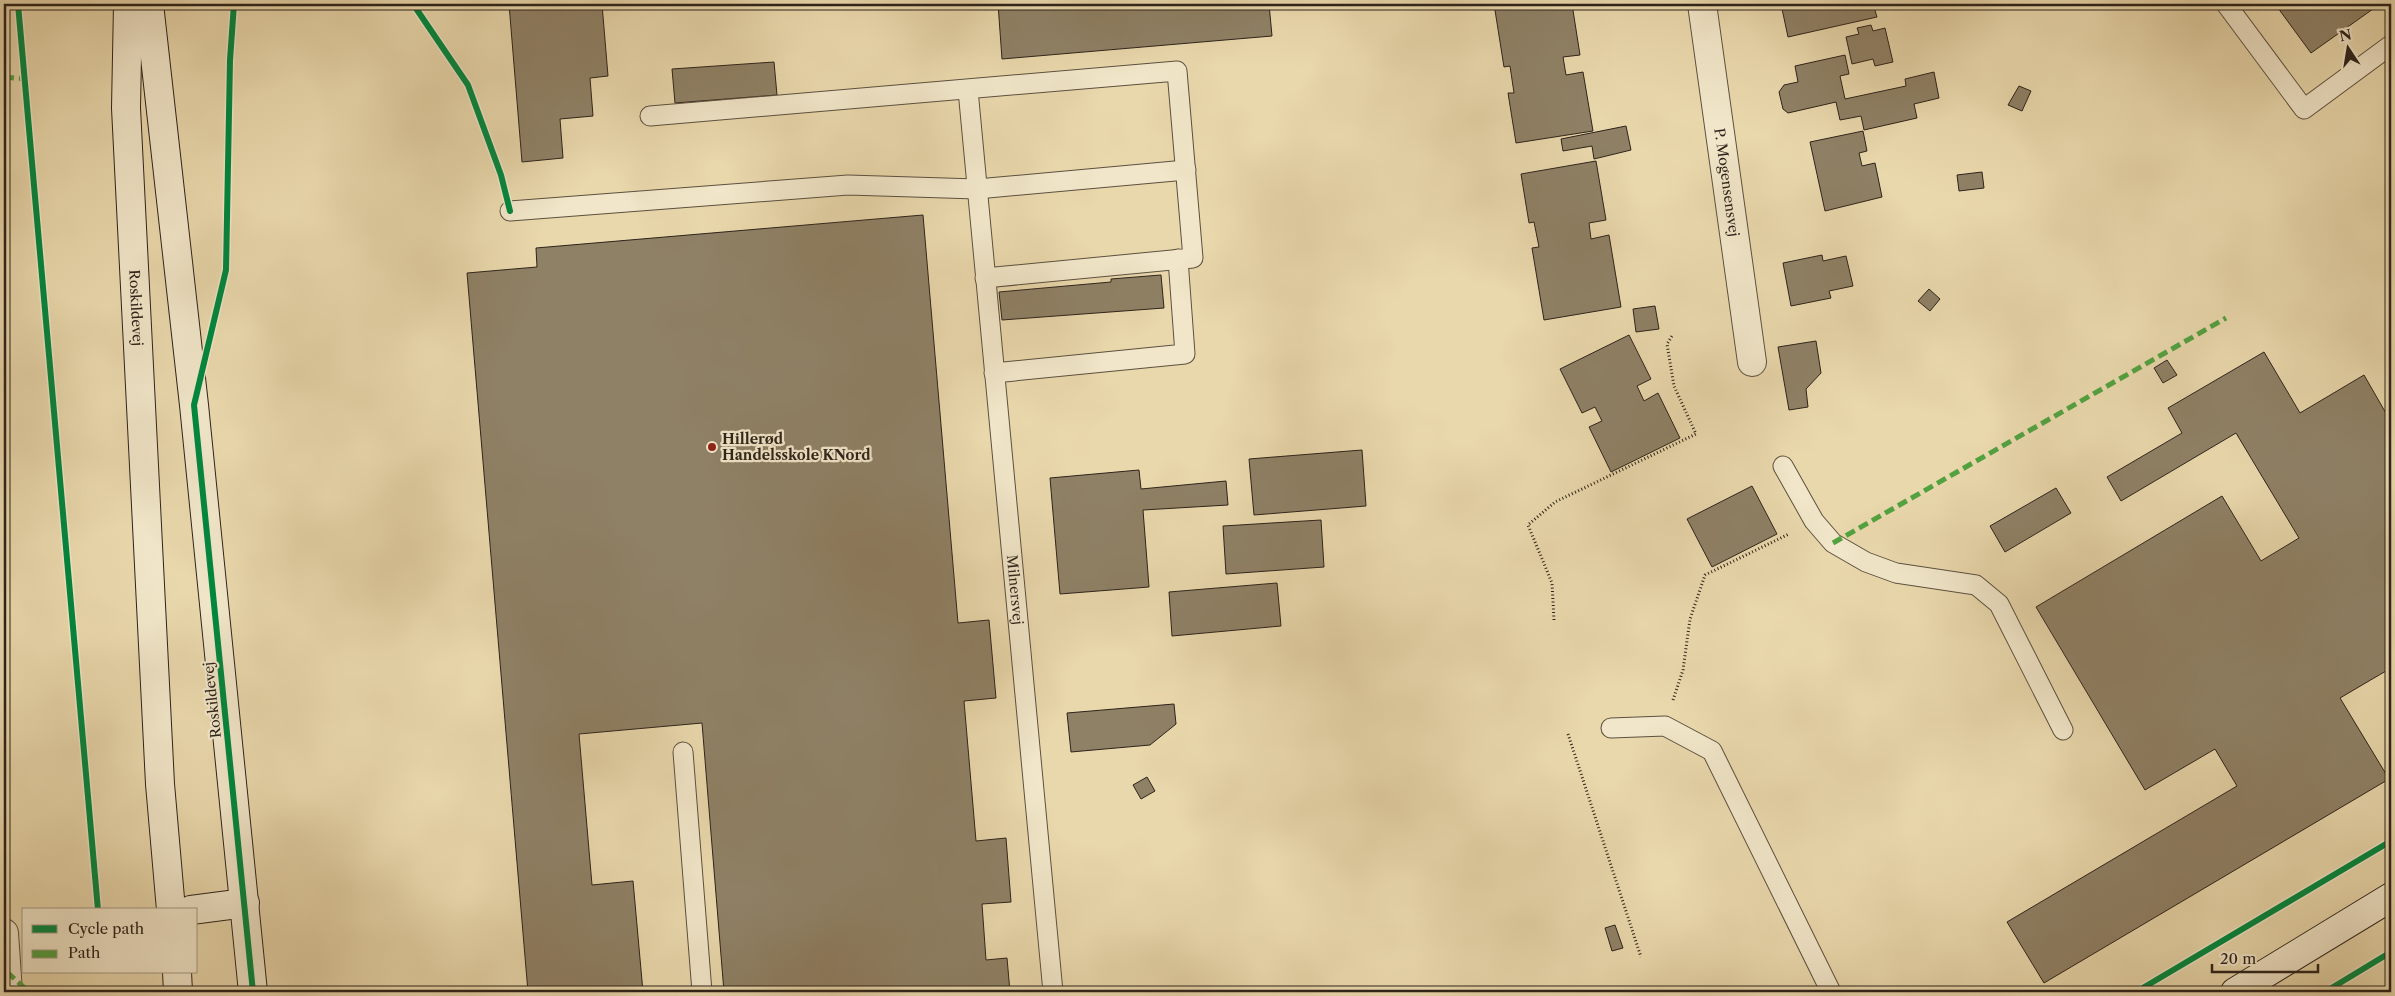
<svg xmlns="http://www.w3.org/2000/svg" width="2395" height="996" viewBox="0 0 2395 996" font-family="'Libre Caslon Text',serif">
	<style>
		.building { fill: #8f8166; stroke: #2d231b }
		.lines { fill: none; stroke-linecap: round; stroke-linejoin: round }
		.lane-casing { stroke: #5c503f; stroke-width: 21 }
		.street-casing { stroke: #5c503f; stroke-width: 30 }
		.secondary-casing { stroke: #2d231b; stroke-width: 30 }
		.path { stroke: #2d231b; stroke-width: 3; stroke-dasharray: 1 2.5; stroke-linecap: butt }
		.lane { stroke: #f1e6c9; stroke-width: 19 }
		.street { stroke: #f1e6c9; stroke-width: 28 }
		.secondary { stroke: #f1e6c9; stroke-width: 28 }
		.quiet { stroke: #52a240; stroke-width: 5; stroke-dasharray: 10 5; stroke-linecap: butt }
		.cycleway-casing { stroke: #f1e6c9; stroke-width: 9 }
		.cycleway { stroke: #00873e; stroke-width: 6 }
		.poi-dot { fill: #8f2418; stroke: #f1e6c9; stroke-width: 2 }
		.labels { text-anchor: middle; stroke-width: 4.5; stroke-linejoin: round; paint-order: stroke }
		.street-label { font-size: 14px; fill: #2d231b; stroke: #f1e6c9 }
		.poi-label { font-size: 14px; font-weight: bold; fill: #2d231b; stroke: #f1e6c9; text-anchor: start }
	</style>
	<rect width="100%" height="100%" fill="#e9d8ac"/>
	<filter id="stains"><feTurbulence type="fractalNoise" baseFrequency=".004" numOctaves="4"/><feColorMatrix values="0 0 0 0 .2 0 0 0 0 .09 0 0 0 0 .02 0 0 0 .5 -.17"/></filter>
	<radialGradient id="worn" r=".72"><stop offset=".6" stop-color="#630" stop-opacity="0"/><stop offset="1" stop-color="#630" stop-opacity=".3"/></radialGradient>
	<!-- building -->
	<path class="building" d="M509,4H602L608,76L590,78L593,116L560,119L563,158L522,162Z
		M998,4H1269L1272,36L1002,59Z
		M1494,4H1572L1580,55L1563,57L1566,75L1583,72L1593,131L1516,143L1508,93H1514L1510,66L1504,67Z
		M1781,4H1873L1877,17L1788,37Z
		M2275,4H2380L2311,53Z
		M1871,25L1873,31L1885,28L1893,62L1875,66L1873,59L1852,64L1846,37L1859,34L1857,28Z
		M1845,55L1849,74L1840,76L1845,99L1906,86L1905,79L1934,72L1939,98L1914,104L1917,118L1864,130L1861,116L1840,120L1836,102L1788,113L1783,109L1779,92L1784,85L1798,82L1795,66Z
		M774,62L777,95L675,103L672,69Z
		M2019,86L2031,91L2022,111L2008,105Z
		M1626,126L1631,150L1594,159L1592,146L1563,151L1561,139Z
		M1863,131L1867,151L1859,153L1862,166L1875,163L1882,197L1825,211L1810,142Z
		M1596,161L1606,220L1589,223L1591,239L1609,235L1621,307L1544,320L1532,248L1539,247L1534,222L1529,223L1521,174Z
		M1982,172L1984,188L1959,191L1957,175Z
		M923,215L958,623L989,620L996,698L964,701L976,841L1006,838L1011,902L982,904L986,960L1007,958L1010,992H724L702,723L579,734L592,885L633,881L643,992H528L467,273L537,267L536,248Z
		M1822,255L1823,261L1846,256L1853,286L1829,291L1831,298L1791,306L1783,263Z
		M1161,275L1164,308L1002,320L999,292L1111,282V279Z
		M1929,289L1940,299L1930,311L1918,301Z
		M1655,306L1659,329L1636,332L1633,309Z
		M1629,335L1651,379L1637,386L1644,401L1658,393L1680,438L1611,472L1589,427L1602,421L1595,407L1582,413L1560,369Z
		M1816,341L1821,373L1806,389L1808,407L1789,410L1778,347Z
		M2264,352L2300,413L2364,375L2391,422V668L2340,698L2389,779L2044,983L2007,922L2237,786L2215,749L2145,790L2036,607L2222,496L2261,561L2299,538L2236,433L2121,501L2107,477L2182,433L2168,408Z
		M2167,360L2177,375L2163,383L2154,368Z
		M1362,450L1366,506L1254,515L1249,459Z
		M1139,470L1141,489L1226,481L1228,505L1143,510L1149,587L1060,594L1050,478Z
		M1752,486L1777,534L1712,567L1687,519Z
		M2056,488L2071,513L2005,552L1990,526Z
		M1321,520L1324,567L1226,574L1223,526Z
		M1277,583L1281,626L1172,636L1169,592Z
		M1174,704L1176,724L1150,745L1071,752L1067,713Z
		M1147,777L1155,791L1141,799L1133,785Z
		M1615,925L1623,948L1612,951L1605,928Z"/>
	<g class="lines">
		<!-- lane casing -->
		<g class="lane-casing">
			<g id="lane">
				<path d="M2226,4L2304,109L2391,45"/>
				<path id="s1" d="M968,90L1053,992"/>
				<path d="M650,116L1177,71L1193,258L985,278"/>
				<path d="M510,211L848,185L977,189L1186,170"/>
				<path d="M994,373L1185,354L1178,259"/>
				<path d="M1783,466L1814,521L1833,543L1866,562L1896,573L1976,585L1999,604L2063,730"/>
				<path d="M1611,728L1665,726L1712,751L1831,992"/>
				<path d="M683,752L702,992"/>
			</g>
		</g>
		<!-- street casing -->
		<g class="street-casing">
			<g id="street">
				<path id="s2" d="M1702,4L1752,362"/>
				<path d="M4,933L8,992"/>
			</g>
		</g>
		<!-- secondary casing -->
		<g class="secondary-casing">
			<g id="secondary">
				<path id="s3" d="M128,4L126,108L160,784L171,910"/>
				<path d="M149,4L194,405L253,992"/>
				<path d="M191,910L245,903"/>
				<path d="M177,972L178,992"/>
				<path d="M2235,992L2391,897"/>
			</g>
		</g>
		<!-- path -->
		<path class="path" d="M1554,620L1552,583L1528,525L1555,502L1696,434L1674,386L1667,344L1672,336
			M1673,700L1683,670L1690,619L1705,575L1789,534
			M1568,734L1641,957"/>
		<!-- lane -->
		<use href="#lane" class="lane"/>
		<!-- street -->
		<use href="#street" class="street"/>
		<!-- secondary -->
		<use href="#secondary" class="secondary"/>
		<!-- quiet -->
		<path class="quiet" d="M4,77L26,79
			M1833,543L2226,318
			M7,972L29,992"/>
		<!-- cycleway casing -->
		<g class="cycleway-casing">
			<path id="cycleway" d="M18,4L98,910
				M234,4L230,60L226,270L194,405L253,992
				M413,4L468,85L501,175L510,211
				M2136,992L2391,841
				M2325,992L2391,952"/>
		</g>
		<!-- cycleway -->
		<use href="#cycleway" class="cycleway"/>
	</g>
	<!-- markers -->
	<circle class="poi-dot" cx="712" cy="447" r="5"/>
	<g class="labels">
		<!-- street labels -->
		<g class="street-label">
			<text dy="5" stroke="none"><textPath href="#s2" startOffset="180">P. Mogensensvej</textPath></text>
			<text dy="5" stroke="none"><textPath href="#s3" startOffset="304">Roskildevej</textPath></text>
			<text dy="5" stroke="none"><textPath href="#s1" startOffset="502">Milnersvej</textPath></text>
			<text transform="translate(212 700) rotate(-96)" y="5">Roskildevej</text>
		</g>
		<!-- poi labels -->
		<g class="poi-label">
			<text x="722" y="444">Hillerød<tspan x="722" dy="16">Handelsskole KNord</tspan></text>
		</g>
	</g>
	<!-- margin -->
	<rect width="2395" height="996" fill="none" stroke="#e9d8ac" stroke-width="20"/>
	<rect x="5" y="5" width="2385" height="986" fill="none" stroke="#2d231b" stroke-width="2.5"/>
	<rect x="10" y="10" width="2375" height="976" fill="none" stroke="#2d231b"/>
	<!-- legend -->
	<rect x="22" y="908" width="175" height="65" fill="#f1e6c9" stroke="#a39883"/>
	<rect x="32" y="925" width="25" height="8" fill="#00873e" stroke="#a39883"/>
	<text x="68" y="934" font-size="15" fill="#2d231b">Cycle path</text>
	<rect x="32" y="950" width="25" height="8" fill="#52a240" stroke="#a39883"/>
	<text x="68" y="958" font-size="15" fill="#2d231b">Path</text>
	<!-- north arrow -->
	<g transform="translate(2348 48) rotate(348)" stroke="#f1e6c9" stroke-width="4" paint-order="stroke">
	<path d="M0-4L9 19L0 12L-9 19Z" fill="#2d231b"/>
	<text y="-8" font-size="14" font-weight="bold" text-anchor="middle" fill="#2d231b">N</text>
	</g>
	<!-- scale -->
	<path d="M2212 964v8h106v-8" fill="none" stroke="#2d231b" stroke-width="2.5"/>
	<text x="2220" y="964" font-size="15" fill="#2d231b" stroke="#f1e6c9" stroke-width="4" paint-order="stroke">20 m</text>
	<rect width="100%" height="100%" filter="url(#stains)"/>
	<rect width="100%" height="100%" fill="url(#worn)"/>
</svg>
